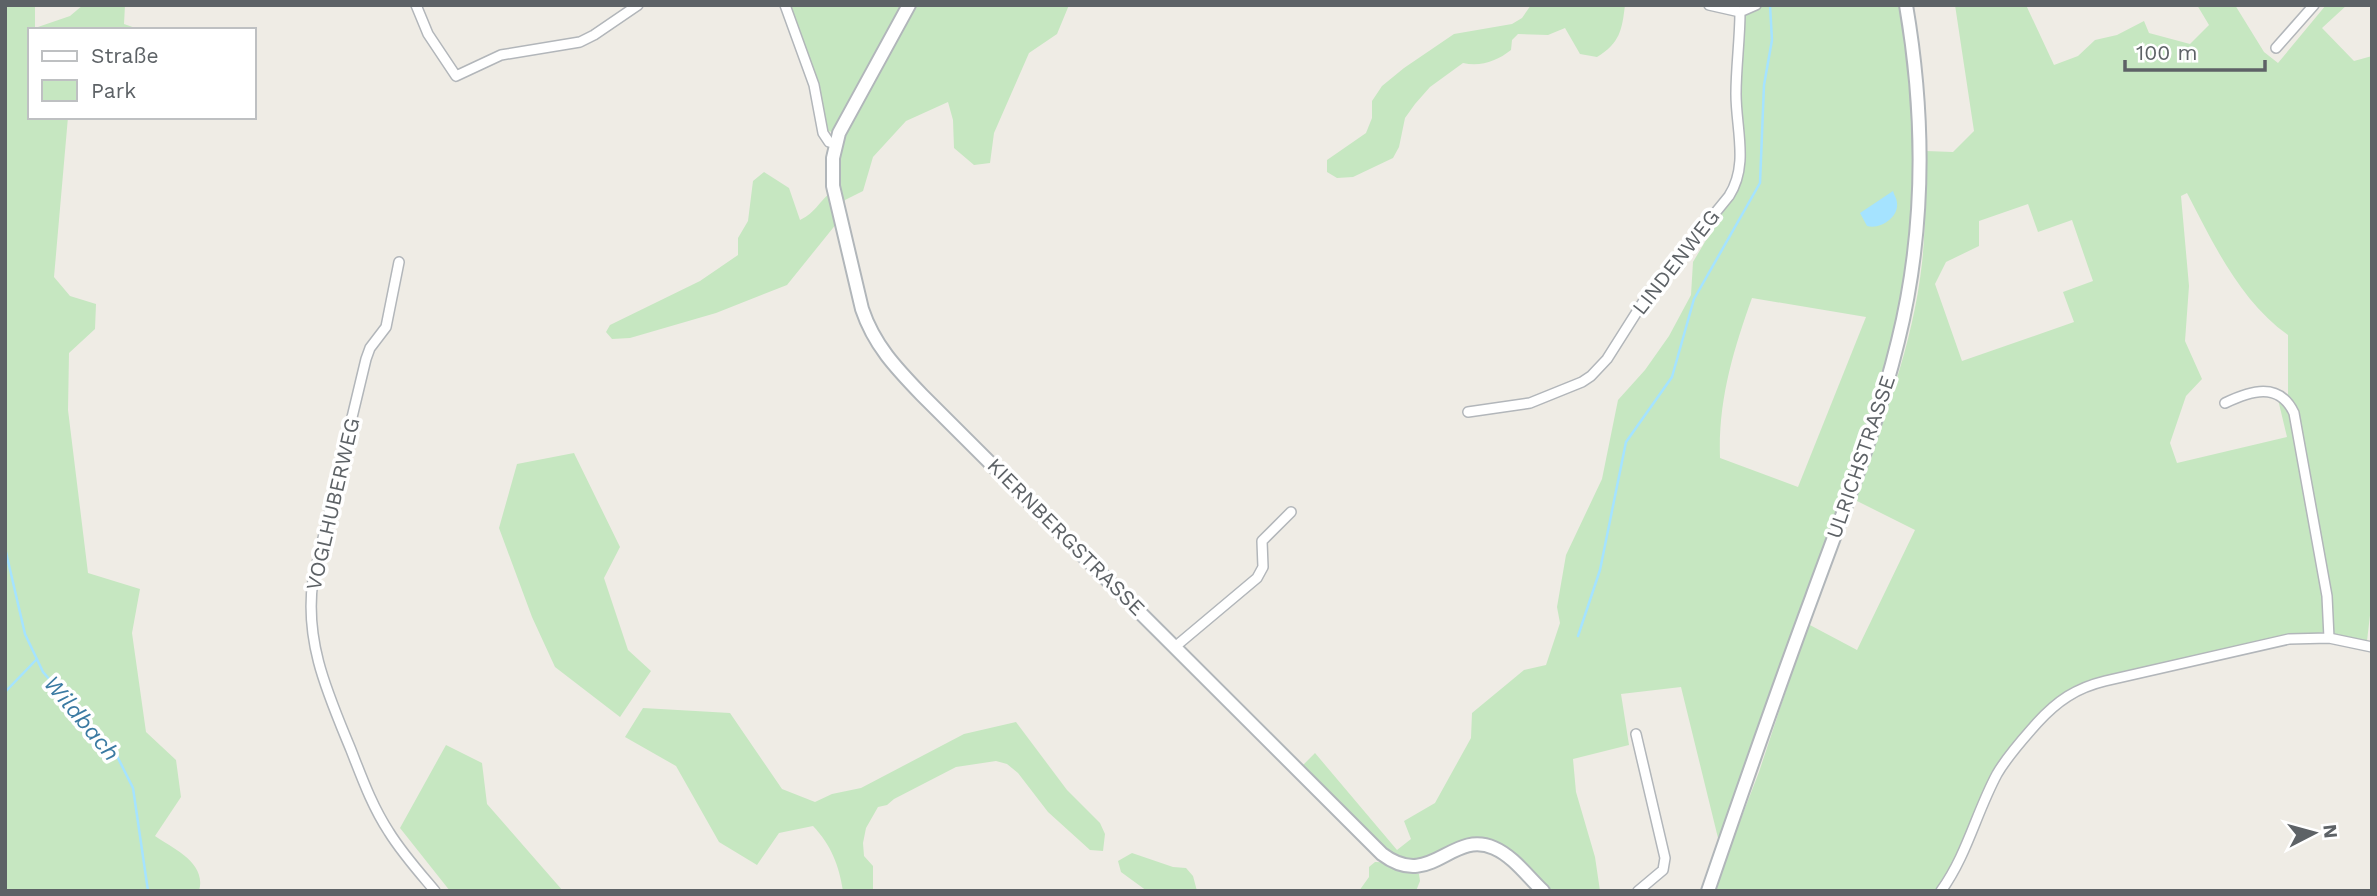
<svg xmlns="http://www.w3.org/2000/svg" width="2377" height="896" viewBox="0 0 2377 896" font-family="'Work Sans',sans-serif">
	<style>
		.green { fill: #c6e7c1; fill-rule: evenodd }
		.water { fill: #a5e3ff }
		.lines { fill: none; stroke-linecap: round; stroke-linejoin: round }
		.stream { stroke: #a5e3ff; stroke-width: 2.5 }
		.street-casing { stroke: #b2b6ba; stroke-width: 12 }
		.secondary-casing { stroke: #b1b6ba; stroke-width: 16 }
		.street { stroke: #fff; stroke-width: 9 }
		.secondary { stroke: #fff; stroke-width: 12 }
		.labels { text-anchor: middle; stroke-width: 7; stroke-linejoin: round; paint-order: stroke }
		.street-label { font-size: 21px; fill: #5d6266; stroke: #fff }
		.water-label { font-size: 23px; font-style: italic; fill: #3a7aa2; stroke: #fff }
	</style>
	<rect width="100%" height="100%" fill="#efece5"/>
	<!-- green -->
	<path class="green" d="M5,5H35V28L70,16L83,5H125L124,24L141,30H30V117H68L54,277L70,296L96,304L95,329L69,353L68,410L88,573L140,589L132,633L146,732L176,760L181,797L155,836C174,849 207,863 199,891H5Z
		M787,5H905L833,132L827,131L824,125Z
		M913,5H1069L1057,34L1029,53L994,133L990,163L974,165L954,148L953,120L948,102L906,121L873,157L863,191L845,200L837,223L787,285L716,313L630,338L612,339L606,332L610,325L700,281L738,255V238L748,221L753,181L764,172L789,188L800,220C816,213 821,198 835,189L840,143Z
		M1531,5H1625C1622,30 1620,43 1597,57L1580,54L1565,28L1548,35L1518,34L1512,40L1511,50C1497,61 1481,67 1463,63L1430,87L1415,104L1405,118L1399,147L1393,158L1353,177L1337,178L1327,172V160L1366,133L1372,118V101L1382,86L1404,68L1454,34L1512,24L1522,18Z
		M1723,5H1901L1907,30L1915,140L1912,230L1899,321L1879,396L1719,842L1681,687L1621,694L1629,745L1573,759L1576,792L1595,857L1600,891H1549L1501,847L1435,856L1410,863L1391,855L1301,767L1315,753L1397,850L1411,839L1404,821L1435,803L1471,738L1472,713L1524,670L1546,665L1560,623L1557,607L1566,555L1602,479L1618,400L1645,370L1669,336L1691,295L1693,262L1740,183L1743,165L1739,61L1743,14ZM1752,298L1866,317L1798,487L1720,458C1718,401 1733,351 1752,298Z
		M1955,5H2026L2054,65L2078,56L2095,40L2117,35L2144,21L2149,33L2190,44L2209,25L2197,5H2235L2264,52L2278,63L2326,5H2347L2322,28L2354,61L2372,56V598L2367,641L2335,634L2332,629C2326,629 2324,633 2317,633C2243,641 2176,664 2103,677L2079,684L2063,693L2021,735L1948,874L1936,891H1713L1759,772L1808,624L1857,650L1915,530L1853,499C1883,423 1913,345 1922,263C1926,227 1925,189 1926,151L1953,152L1974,131ZM2187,193C2213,243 2240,301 2288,335V395L2276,391L2287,437L2177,463L2170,443L2186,396L2202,379L2185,341L2189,286L2181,196ZM2028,204L2038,232L2072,220L2093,281L2063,292L2074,322L1962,361L1935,284L1946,262L1979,246V221Z
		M574,453L620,547L604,578L628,650L651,671L620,717L555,667L532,617L499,528L517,464Z
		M643,708L730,713L782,789L815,802L832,794L861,788L964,734L1016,722L1067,790L1100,823L1105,834L1103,851L1090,850L1048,812L1018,773L1007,764L996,761L956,767L894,799L887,805L878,807L866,828L863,843L864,856L873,866V891H843C839,865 831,845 813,826L779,833L757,865L719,842L676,766L625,737Z
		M446,745L482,763L487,804L563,891H450L400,828Z
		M1132,853L1173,867L1186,868L1193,876L1197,891H1147L1121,872L1118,861Z
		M1375,862C1391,861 1403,872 1419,874L1420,881L1416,891H1359L1369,877V867Z"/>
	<!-- water -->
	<path class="water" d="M1893,191C1894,195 1897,199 1897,203C1899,217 1880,230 1867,226L1860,213Z"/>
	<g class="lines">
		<!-- stream -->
		<path class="stream" d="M5,548L25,634L43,672L117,756L133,788L148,891
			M1578,636L1600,570L1626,442L1672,377L1694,299L1760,183L1764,85L1772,40L1770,5
			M5,692L37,659"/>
		<!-- street casing -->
		<g class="street-casing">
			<path id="street" d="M416,5L428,34L456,76L501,55L580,42L594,35L638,5
				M785,5L814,85L823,133L829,142L836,144
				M1709,5L1740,12L1756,5
				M2276,48L2314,5
				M399,262L386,327L370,348L366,359L313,580C304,642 328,694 351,750C362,778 372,806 389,832C402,853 419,872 435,891
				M2225,403C2250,391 2279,381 2294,413L2327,596L2329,638
				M1468,412L1530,403L1582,382L1591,376L1607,359L1645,299L1729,196C1749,165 1736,129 1736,94C1736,67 1740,39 1740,12
				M1176,646L1257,578L1263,567L1262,541L1291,512
				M1636,734L1665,858L1663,870L1638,891
				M1941,891C1967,855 1976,813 1997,774C2008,755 2023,739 2037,723C2057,701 2076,688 2105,681L2289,639L2329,638L2372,647"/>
		</g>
		<!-- secondary casing -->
		<g class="secondary-casing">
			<path id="secondary" d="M909,5L839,133L833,158V186L862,309C874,345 896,368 922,395L1382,854C1431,891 1451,829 1494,848C1513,856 1528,877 1543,891
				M1708,891C1742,792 1776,694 1812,597C1843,512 1877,428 1898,341C1925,232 1925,116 1906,5"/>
		</g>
		<!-- street -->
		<use href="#street" class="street"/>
		<!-- secondary -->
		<use href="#secondary" class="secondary"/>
	</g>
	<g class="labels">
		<!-- street labels -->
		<g class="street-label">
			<text transform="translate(1676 262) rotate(-52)" y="7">LINDENWEG</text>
			<text transform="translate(1861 457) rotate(-71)" y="7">ULRICHSTRASSE</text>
			<text transform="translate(333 504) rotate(-77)" y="7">VOGLHUBERWEG</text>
			<text transform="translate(1066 537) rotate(45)" y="7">KIERNBERGSTRASSE</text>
		</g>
		<!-- water labels -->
		<g class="water-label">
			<text transform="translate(82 718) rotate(50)" y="8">Wildbach</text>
		</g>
	</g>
	<!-- border -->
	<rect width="2377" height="896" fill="none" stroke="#5d6266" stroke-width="14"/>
	<!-- legend -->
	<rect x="28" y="28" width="228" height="91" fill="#ffffff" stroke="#bec0c2" stroke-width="2"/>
	<rect x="42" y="51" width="35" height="10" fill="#ffffff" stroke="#bec0c2" stroke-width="2"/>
	<text x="91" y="63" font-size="21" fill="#5d6266">Straße</text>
	<rect x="42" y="80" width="35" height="21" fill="#c6e7c1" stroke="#bec0c2" stroke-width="2"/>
	<text x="91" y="98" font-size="21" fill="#5d6266">Park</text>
	<!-- north arrow -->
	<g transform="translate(2314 833) rotate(84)" stroke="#ffffff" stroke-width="5" paint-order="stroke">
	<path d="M0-5L12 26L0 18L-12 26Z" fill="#5d6266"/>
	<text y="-10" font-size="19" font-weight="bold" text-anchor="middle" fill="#5d6266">N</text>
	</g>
	<!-- scale -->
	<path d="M2125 60v10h140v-10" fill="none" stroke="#5d6266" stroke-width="3.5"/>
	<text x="2136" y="60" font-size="21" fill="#5d6266" stroke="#ffffff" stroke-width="5" paint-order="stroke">100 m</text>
</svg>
